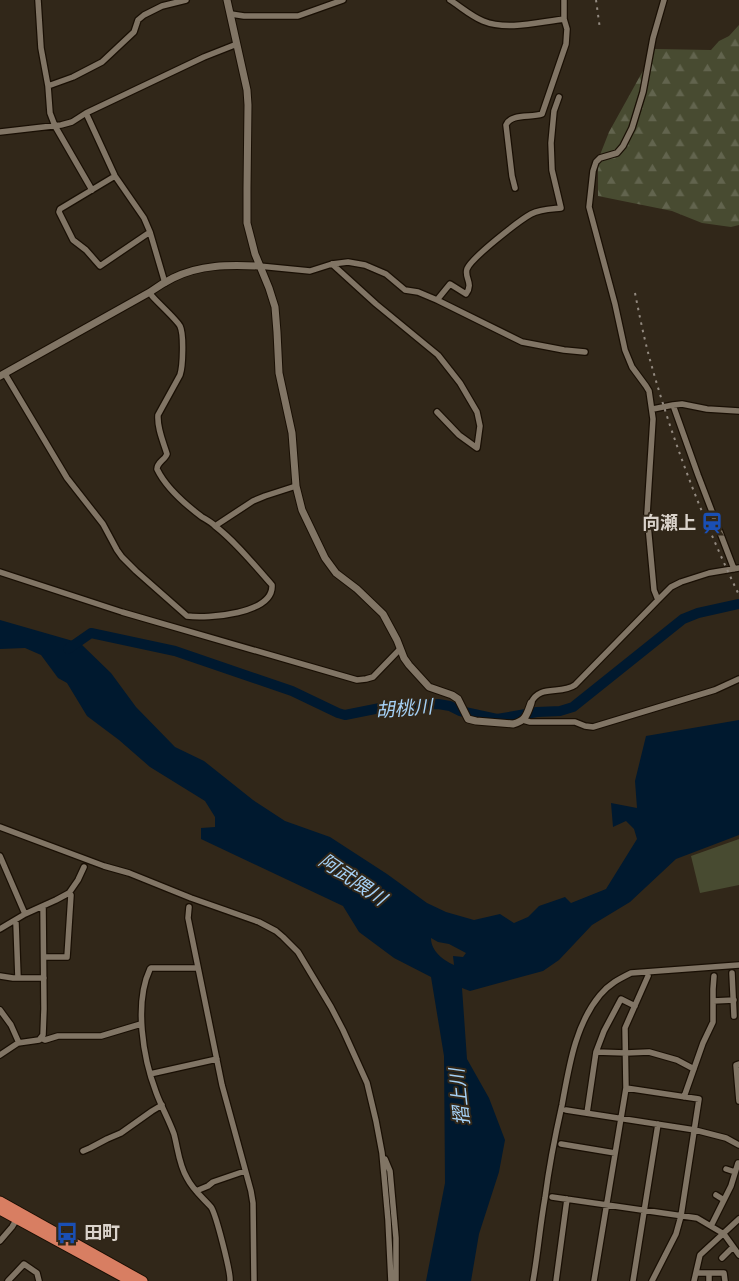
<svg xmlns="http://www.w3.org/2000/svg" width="739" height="1281" viewBox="0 0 739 1281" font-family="Mulish,'Noto Sans JP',sans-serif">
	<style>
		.green { fill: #484b31 }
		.forest { fill: url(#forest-firs) }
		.water { fill: #00192f; fill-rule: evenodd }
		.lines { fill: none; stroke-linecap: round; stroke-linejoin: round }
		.river { stroke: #00192f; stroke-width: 10 }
		.minor-casing { stroke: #190f04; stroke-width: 8 }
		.tertiary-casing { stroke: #190f04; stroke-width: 9 }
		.trunk-casing { stroke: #190f04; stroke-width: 11 }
		.minor { stroke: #817565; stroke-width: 5.5 }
		.tertiary { stroke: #817565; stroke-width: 7 }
		.trunk { stroke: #d87e62; stroke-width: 9 }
		.rail { stroke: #938a80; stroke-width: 2; stroke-dasharray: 2.5 5; stroke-linecap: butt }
		.labels { text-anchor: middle; stroke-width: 4; stroke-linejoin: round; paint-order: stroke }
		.poi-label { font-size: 18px; font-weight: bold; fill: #dad3cb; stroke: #312719; text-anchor: end }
		.water-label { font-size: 19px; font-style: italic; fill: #a5d1f6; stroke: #312719 }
	</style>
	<defs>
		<pattern id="forest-firs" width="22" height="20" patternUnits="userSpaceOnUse" patternTransform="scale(1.25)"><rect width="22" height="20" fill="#484b31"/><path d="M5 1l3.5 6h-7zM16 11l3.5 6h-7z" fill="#62644e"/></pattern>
	</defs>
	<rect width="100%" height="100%" fill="#312719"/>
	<!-- green -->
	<path class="green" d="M739,839V885L700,893L691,856Z"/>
	<!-- forest -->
	<path class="forest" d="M739,25V225L731,227L702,223L672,211L598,196V160L609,132L655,49L711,50L719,41L729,36Z"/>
	<!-- water -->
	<path class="water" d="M0,620L80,643L111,673L136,707L175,747L204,761L253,800L285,821L330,837L387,874L427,903L446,912L474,920L500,914L514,923L528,917L539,906L565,897L571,903L606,889L637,839L634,829L626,821L613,827L611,803L637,808L635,781L646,736L739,720V835L676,859L630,902L592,925L559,960L543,971L470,991L462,988L467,1059L489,1098L505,1140L499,1172L479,1234L471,1281H426L445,1183L444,1056L431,977L394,958L359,932L343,906L201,839V828L215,827V817L205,801L150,767L119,740L87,716L67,683L58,678L41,655L25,648L0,649ZM431,938L438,942L449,944L466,953L463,957L453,956L454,965C443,960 431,951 431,938Z"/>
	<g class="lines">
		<!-- river -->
		<path class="river" d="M68,649L91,633L175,651L292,691L338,713L345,715L390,706L438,704L450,706L460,711L497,719L537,712L560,711L573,707L683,619L698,613L739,604"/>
		<!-- minor casing -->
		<g class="minor-casing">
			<path id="minor" d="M38,0L41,48L48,86L50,113L55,126L92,190
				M450,0C461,7 471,16 483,21C507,31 539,22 564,19
				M231,14L244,16H298L343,0
				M48,86L73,77L102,62L134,32L138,20L144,15L162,6L186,0
				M86,113L115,176L144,218L150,232L165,283
				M0,132L61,125L72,122L86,113L204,57L237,44
				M115,176L60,209L59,212L73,240L86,250L100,266L150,232
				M515,188L512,176L506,125C511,113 531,118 542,114L566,44L567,29L564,19V0
				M332,264L376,304L438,355L460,383L477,412L480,426L477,448L459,435L437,412
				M259,266L310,271L332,264L348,262L365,265L386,274L405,290L418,292L437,300L522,342L564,350L585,352
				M437,300L450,284L466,294C474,283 464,278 467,269C471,258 520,220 531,214C540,209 551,209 561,208L552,170L551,143L554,111L559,97
				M5,374L67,478L103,524L117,550L122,557L136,571L187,616C207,619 274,614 272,585C254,565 237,543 215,526C211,522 207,520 202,517C186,505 166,488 157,469C157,462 165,460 167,454C163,441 157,428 158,415L180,375C183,366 184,334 180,326C176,319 158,303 152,296L150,292
				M673,405L698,475L734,569
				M653,409L673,405L682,404L707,409L739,411
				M215,526L253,501L265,496L296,486
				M0,572L122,612L357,680L366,679L373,677L400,649
				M658,600L654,590L647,514L653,419L649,391L646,386L632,367L625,350L615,304L589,207L593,171L596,162L600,158L617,153L623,146L632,128L643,92L653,38L664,0
				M531,703C539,684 561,695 575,685L658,600L671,587L681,582L709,573L739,568
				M523,720L530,722H575L585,726L593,727L715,690L739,679
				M0,827L104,866L129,873L191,898L259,922L276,931L283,937L298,952L331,1007L343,1030L367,1083L376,1121L382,1153L388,1220L391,1281
				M0,856L25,914
				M69,893L78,880L84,867
				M189,907L188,918L222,1085L251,1191L253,1203L254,1281
				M15,920L16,923L18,978
				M0,929L25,914L56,900L69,893L71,895L67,957H44
				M198,968H151L150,969C134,1003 143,1058 156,1092C161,1106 169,1120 174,1134C178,1149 179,1165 187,1178C193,1190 203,1198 211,1207C216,1214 231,1273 230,1281
				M732,973L734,1016
				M0,976L13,978H44
				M713,1001L734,1000
				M0,1010L11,1025L19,1043
				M41,1038L45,1040L58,1036H101L141,1024
				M596,1052L626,1053L649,1052L677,1060L694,1069
				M0,1055L18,1043L39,1040L43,1035L44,1009L43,906
				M739,1064L736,1065L739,1101
				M150,1074L217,1059
				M626,1088L699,1099L681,1216L676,1234L652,1281
				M684,1097L703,1043L713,1022V989L714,976
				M566,1110L695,1130L726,1138L739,1145
				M587,1113L596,1052L604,1031L621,999L635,1006
				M561,1144L615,1153
				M83,1151L90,1148L107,1139L121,1133L152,1111L162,1105
				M385,1159L390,1171L396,1238V1281
				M726,1169L735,1172
				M196,1191L208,1186L213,1182L245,1171
				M716,1195L724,1200
				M552,1197L697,1218L724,1234L739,1255
				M711,1226L731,1186L738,1163
				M0,1241L12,1227L18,1217
				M722,1258L733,1247
				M696,1273H724L725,1281
				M709,1273V1281
				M8,1281L24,1264L37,1273L39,1281
				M533,1281C538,1253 540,1226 545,1198C549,1167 555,1136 562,1105C569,1067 575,1025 600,995C609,984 619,979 631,973L739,965
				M556,1281L567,1199
				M594,1281L626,1088L625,1028L648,976
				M633,1281L658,1124
				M694,1281L700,1255L739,1219"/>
		</g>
		<!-- tertiary casing -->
		<g class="tertiary-casing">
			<path id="tertiary" d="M227,0L247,90L248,105L247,188V223L255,254L269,288L275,307L277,332L279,373L292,433L296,486L302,510L325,558L336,573L357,589L383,614L397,640L404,658L409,665L429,687L452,695L458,699L468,719L476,721L513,724C526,721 527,714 531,703
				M0,376L150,292C157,287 165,282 173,278C201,264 229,265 259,266"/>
		</g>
		<!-- trunk casing -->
		<g class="trunk-casing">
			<path id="trunk" d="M0,1201L143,1281
				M0,1210L130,1281"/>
		</g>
		<!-- minor -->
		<use href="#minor" class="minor"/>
		<!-- tertiary -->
		<use href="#tertiary" class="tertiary"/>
		<!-- trunk -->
		<use href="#trunk" class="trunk"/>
		<!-- rail -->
		<path class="rail" d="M596,0L600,29
			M635,293C640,318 645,343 652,367C674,445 704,522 739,595"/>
	</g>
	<!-- icons -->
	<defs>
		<g id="station-bare" transform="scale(1.725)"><path d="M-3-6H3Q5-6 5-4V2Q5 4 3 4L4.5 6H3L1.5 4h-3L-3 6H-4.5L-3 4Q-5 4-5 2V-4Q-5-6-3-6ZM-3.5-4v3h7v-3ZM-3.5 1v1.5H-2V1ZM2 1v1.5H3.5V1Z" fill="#1a4fb4" stroke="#312719" stroke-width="2.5" paint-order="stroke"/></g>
		<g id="bus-bare" transform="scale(1.725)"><path d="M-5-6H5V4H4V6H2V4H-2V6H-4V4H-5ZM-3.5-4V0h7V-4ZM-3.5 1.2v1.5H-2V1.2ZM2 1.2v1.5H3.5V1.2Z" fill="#1a4fb4" stroke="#312719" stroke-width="2.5" paint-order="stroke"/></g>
	</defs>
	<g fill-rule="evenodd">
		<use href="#station-bare" x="712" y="523"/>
		<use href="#bus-bare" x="67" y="1233"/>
	</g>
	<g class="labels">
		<!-- poi labels -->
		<g class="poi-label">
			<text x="696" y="529">向瀬上</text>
			<text x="84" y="1239" text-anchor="start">田町</text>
		</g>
		<!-- water labels -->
		<g class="water-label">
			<text transform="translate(404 708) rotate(-4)" y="7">胡桃川</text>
			<text transform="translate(353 879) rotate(34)" y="7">阿武隈川</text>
			<text transform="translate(459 1097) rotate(-96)" y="7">摺上川</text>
		</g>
	</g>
</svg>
